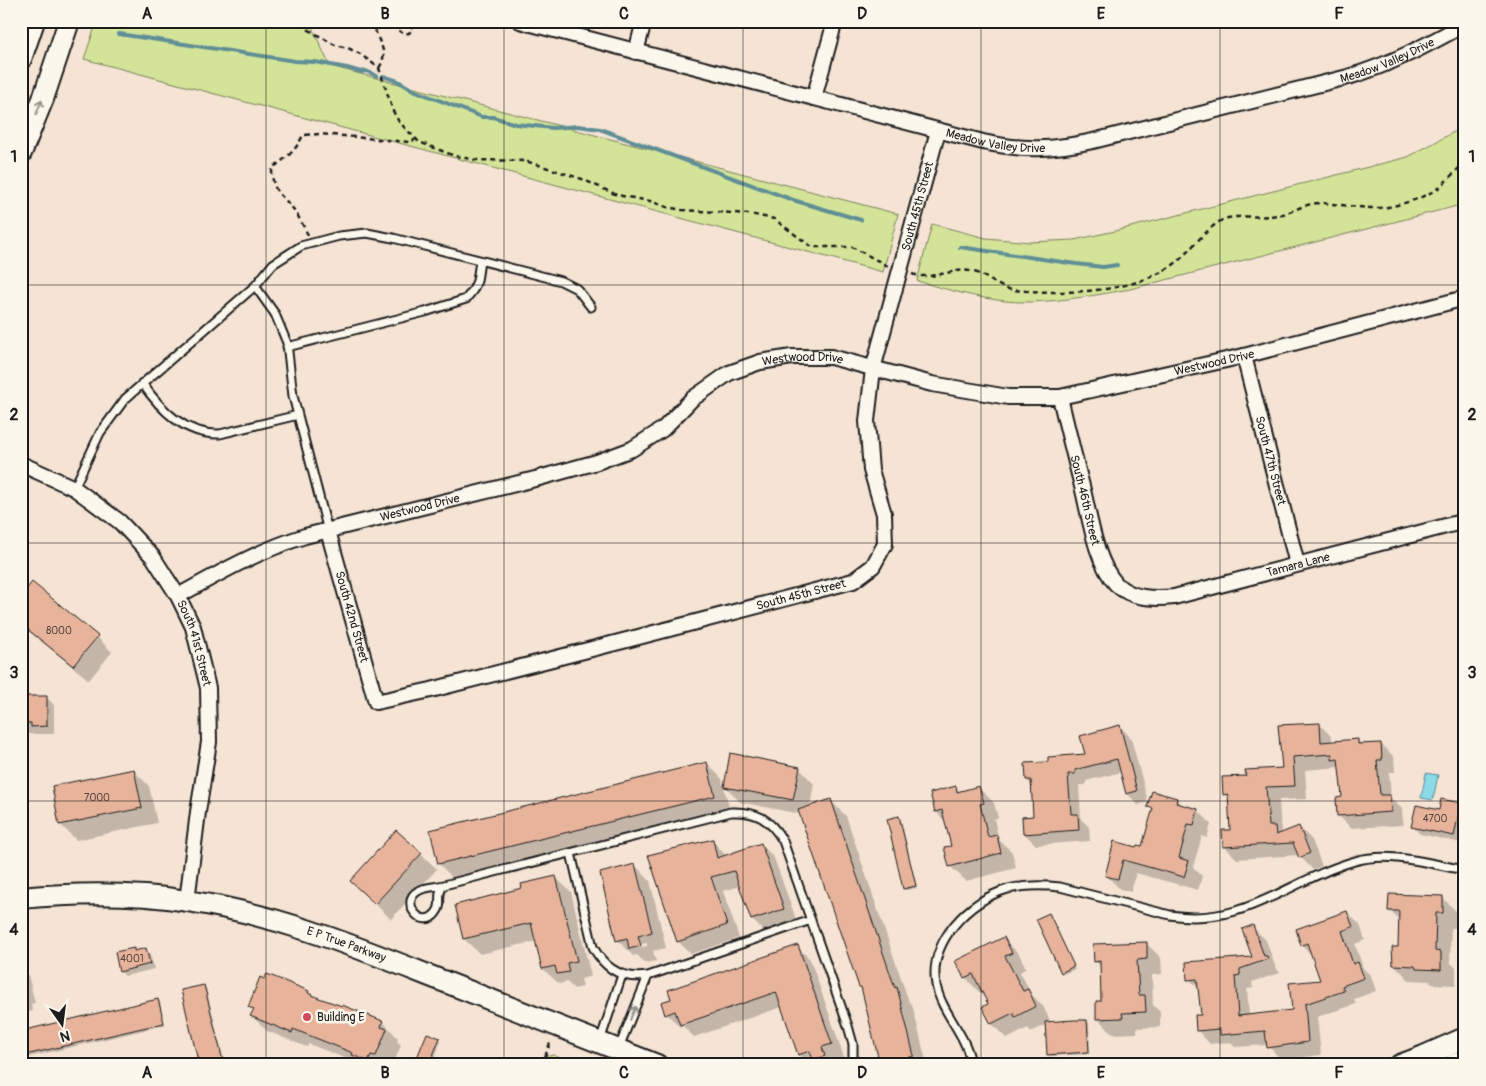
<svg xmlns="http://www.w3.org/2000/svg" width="1486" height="1086" viewBox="0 0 1486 1086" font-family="Pangolin,sans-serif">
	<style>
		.green { fill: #d3e498; stroke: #78805a }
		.water { fill: #8adae7; stroke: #5e8e96 }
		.shadow { fill: #0003; fill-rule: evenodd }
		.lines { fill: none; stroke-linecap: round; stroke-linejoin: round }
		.stream { stroke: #5e8e96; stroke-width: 4 }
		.building { fill: #e8b39b; stroke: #1c1c1c }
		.lane-casing { stroke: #1c1c1c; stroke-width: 11 }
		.street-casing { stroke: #1c1c1c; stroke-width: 18 }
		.secondary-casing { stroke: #1c1c1c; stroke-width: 24 }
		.path { stroke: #1c1c1c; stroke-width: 2.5; stroke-dasharray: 5 4; stroke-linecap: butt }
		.lane { stroke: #fbf7ec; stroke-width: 7 }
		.street { stroke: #fbf7ec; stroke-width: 14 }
		.secondary { stroke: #fbf7ec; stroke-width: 20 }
		.oneway { stroke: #97948e }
		.grid { fill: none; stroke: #1c1c1c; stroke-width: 1; stroke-opacity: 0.55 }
		.poi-dot { fill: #d1495b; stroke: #fbf7ec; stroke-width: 2 }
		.labels { text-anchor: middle; stroke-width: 5; stroke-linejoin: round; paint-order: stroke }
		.number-label { font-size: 10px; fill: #4f423c }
		.street-label { font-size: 12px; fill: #1c1c1c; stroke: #fbf7ec }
		.poi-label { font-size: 12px; fill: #1c1c1c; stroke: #fbf7ec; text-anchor: start }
		.neatline { fill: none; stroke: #1c1c1c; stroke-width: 2 }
		.grid-label { font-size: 16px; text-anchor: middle; font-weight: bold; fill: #1c1c1c }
	</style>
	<rect width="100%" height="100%" fill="#f5e3d4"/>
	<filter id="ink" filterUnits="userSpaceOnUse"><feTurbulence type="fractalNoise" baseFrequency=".02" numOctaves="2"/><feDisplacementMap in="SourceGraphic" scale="10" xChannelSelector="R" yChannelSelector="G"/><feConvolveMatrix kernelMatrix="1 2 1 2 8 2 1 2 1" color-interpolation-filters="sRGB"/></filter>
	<g filter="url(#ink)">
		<!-- green -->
		<path class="green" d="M97,21H309L330,66L898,214L883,272L84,59Z
			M1465,126V204L1130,289C1097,295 1064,301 1030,302C992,303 953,291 917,281L932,224L986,238L1030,242L1074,240L1115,231L1408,157Z
			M553,1055L578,1065H515Z"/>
		<!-- water -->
		<path class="water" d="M1426,773L1438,775L1433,800L1421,798Z"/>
		<!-- shadow -->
		<path class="shadow" d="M21,575L24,578L21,585Z
			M21,598L97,637L112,652L89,680L21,625Z
			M46,697L54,705V734H27V739H21V701Z
			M1465,708V719L1461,709Z
			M1319,724L1332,737V742L1357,740L1362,745L1381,744L1394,757L1395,772H1389L1391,798L1402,809L1403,825L1351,828L1338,815L1343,798L1340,767L1305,770L1307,799L1279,800L1281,833L1282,834L1299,827L1312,840L1322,866L1313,870L1299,855L1237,859L1224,846L1232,831L1230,800L1224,794L1247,777L1283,769Z
			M1120,726L1131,738L1148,802L1138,805L1127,793L1121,772L1086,781V785H1079L1081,819L1089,827L1090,841L1036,845L1024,833L1035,818L1033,786L1027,780L1049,763L1087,755Z
			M707,763L722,779L730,811L454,879L439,864Z
			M799,768L814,784L810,807L830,800L846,816L909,1002L912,1004L927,1065L882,1064L863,989L860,987L800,814L740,802L725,786Z
			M134,771L149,786L157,823L76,840L60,824Z
			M956,787L961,793L979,788L994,803L998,818L994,819L999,840L1012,852L1016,868L966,881L950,866L953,847L947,823L936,812Z
			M1153,792L1177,799L1183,806L1198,810L1211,824L1207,838L1202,836L1193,867L1202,876L1198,890L1136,873L1131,892L1120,889L1106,875L1115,843L1137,848H1143L1154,811L1149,807Z
			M1460,804L1465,809V826L1461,843L1420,834L1413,827L1440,811Z
			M899,818L901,820L917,888L906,890L904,888Z
			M396,831L437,869L391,919L351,881Z
			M712,840L726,856L761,844L774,858L797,922L766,933L752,920L741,886L723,891L739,938L691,954L678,941Z
			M635,865L650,881L666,948L653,951L656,961L645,963L637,955L633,956L618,940ZM647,943V946L635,948L633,946Z
			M555,877L571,892L591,976L581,979L583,987L574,989L567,982L559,984L543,969L537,941L480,954L464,939L457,906L524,889Z
			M1443,898L1458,913V928H1451L1450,962L1456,968V985L1432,984L1429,981L1409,980L1394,964L1400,948V921L1389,910Z
			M1347,912L1360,925L1365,940L1355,944L1363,968L1371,976L1376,991L1354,999L1356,1004L1317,1017L1321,1055L1281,1060L1268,1045L1235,1047L1230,1042L1210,1044L1197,1030L1202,1016L1200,990L1189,979L1253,958L1252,927L1266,940L1275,966L1280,973L1252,982L1253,988L1247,989L1249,1016L1293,1012L1321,981L1312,955L1302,945Z
			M1049,915L1075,969L1064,974L1062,972Z
			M1003,938L1019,954L1026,968L1020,972L1032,995L1043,1006L1051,1023L1087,1021L1089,1023L1090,1054L1050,1056L1048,1054L1047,1024L1031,1032L1028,1028L1007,1039L992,1024L984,1008L990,1005L983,991L980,993L965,977Z
			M1146,943L1161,958L1162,974L1152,975L1153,1005L1160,1012V1027L1137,1028V1033L1113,1034L1098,1019L1103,1002L1101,967L1095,961Z
			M797,946L810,959L844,1057L834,1060L836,1065H809L799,1055L782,1007L694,1037L683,1026L680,1027L667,1014Z
			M146,949L150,954L154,969L125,976L120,971L133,950L135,952Z
			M21,968L28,975L35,1003L31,1004L33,1011L21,1014Z
			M204,986L206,988L225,1065H201Z
			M308,992L313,997L342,1008L343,1006L383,1022L398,1038L397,1041L401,1045L393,1065H362L309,1044L307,1047L267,1031L252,1016L254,1011L250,1006Z
			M158,1000L160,1002L165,1025L21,1059V1033Z
			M439,1039L441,1041L432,1065H416Z"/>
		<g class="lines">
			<!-- stream -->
			<path class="stream" d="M119,34L295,61L315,62L347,68L361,72L366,71L377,76
				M383,76L398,81L413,90L482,117H493L516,124L553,128L578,126L600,129L793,200L861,220
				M960,247L1076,264L1103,267L1117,265"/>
		</g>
		<!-- building -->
		<path class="building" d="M32,582L98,636L73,666L21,624V596Z
			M21,696H47V726L31,727V723H21Z
			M1320,723L1321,742L1358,739V744L1381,743L1382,760H1377L1380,795H1390L1391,812L1337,816L1336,798L1342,797L1338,759L1332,760V754L1293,757L1295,786L1266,787L1269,826H1275L1276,835L1299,826L1310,853L1299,858L1293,843L1223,847L1222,830H1230L1228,794L1223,795L1222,777L1246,776L1245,770L1282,768L1278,725Z
			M1120,725L1137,791L1126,794L1117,759L1075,770V774H1068L1071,814H1078L1079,830L1023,834L1022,817L1033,816L1031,780H1026L1025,763L1048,762V757L1085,754L1080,736Z
			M730,753L800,767L793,800L724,787Z
			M707,762L715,796L438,864L430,830Z
			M134,769L142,808L59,825L52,786Z
			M956,786L957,792L979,786L984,803L980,804L988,837L997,835L1001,853L949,867L944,847L951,846L942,810L935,812L930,793Z
			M1152,791L1177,798L1176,803L1198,809L1194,825L1188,824L1179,858L1189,861L1184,877L1123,860L1118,879L1105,876L1114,841L1136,847L1137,845L1142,846L1153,808L1147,807Z
			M831,799L895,988L897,987L914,1056L880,1065L861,987H859L798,810Z
			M1441,799L1461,803L1454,836L1411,827L1416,805L1439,810Z
			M899,816L916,886L903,889L887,819Z
			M396,830L422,853L375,904L350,881Z
			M713,839L717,858L761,843L784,909L751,920L734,871L711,877L727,925L677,942L648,855Z
			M635,864L652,932L638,936L641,946L629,949L627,938L616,941L600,873Z
			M556,876L577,961L567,963L569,972L557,974L555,966L542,969L531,923L463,939L455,905L522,888L521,884Z
			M1389,894L1443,896V913H1436L1435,951L1441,952V970L1416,969L1415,966L1393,965L1392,947H1398L1399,911H1388Z
			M1347,911L1353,927L1342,931L1353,964L1358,962L1364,978L1342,986L1344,991L1305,1004L1308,1042L1267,1048L1265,1031L1220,1035V1029L1196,1031L1195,1015H1201L1197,979L1187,980L1186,962L1252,957L1242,929L1253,925L1264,956H1267L1268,959L1240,969V975L1235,976L1238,1016L1292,1010L1289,983L1320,980L1307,943L1301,946L1296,929Z
			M1049,913L1074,966L1061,973L1036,919Z
			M1004,937L1012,953L1005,956L1023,991L1028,989L1036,1006L1015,1017L1013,1013L991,1024L982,1007L988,1004L973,974L964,978L955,961Z
			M1147,942V959L1137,960L1139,995H1145L1146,1012L1122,1013L1123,1018L1096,1019V1001H1101L1100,961L1094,962L1093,944Z
			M798,945L832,1044L822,1047L825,1056L813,1060L810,1051L798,1055L776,992L680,1025L675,1011L665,1015L661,1002L671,999L668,990Z
			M134,948V951L146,948L150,964L119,972L115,952Z
			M267,974L309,991L308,993L319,998L342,1006V1005L383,1021L381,1027L387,1029L376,1056L371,1055L368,1061L352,1055L353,1053L293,1029L292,1033L250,1016L254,1009L248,1007L260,977L264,979Z
			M204,985L224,1065H199L181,990Z
			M158,999L164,1023L21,1056V1031Z
			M1074,1020H1087L1089,1052L1047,1055L1045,1022Z
			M427,1033L440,1038L429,1065H414Z"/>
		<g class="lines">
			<!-- lane casing -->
			<g class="lane-casing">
				<path id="lane" d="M255,286L275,314L287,343L293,396L328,531
					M287,347L425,312L466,299L473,290L477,281L480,261
					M142,383C161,410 185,435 220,434L298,415
					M74,488L100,433L125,399L255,286L273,264L301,246L339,236L367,233L393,238L561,281L577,289L591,307
					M571,853L593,947C605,969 623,980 648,976L811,920
					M444,885L731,812C757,811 770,819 783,841L848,1026L853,1044V1065
					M444,885C435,895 444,904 436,913C422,931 399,902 418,891C424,887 436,887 444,885Z
					M600,1041L622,975
					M618,1050L648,976
					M971,1065C968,1036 942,1014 936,985C928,942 969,900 1008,889C1025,885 1043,885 1060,887L1170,915C1246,927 1288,880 1355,861C1390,851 1430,864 1465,870"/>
			</g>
			<!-- street casing -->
			<g class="street-casing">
				<g id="street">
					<path id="s1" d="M520,21L983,142C1024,151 1052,150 1093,141L1348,77C1392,64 1425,46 1465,24"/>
					<path d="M636,52L644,21"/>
					<path d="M814,98L835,21"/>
					<path id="s2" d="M1244,356L1297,564"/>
					<path id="s3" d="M1060,397C1067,428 1075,459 1083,490C1090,519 1096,562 1116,584C1131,599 1154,599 1174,597L1465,521"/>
					<path id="s4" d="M21,464L74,488L120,522L153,557L178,596L193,627L208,688L209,742L198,812L187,901"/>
					<path id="s5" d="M328,531L376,702L431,690L623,641L853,581L873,566L885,544L884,514L871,470L867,421L873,369L938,131"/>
					<path id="s6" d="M178,596C221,572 258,551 305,536L539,478L597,462L632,449L663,429L692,399L729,373L760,362L792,357H831L932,384L1008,397H1060L1244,356L1465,298"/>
				</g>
			</g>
			<!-- secondary casing -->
			<g class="secondary-casing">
				<g id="secondary">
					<path d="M21,59L34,21"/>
					<path d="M21,153L43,99L69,21"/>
					<path id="s7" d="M21,898C77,893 132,892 187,901C270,913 347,943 425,974C502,1004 579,1035 657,1065"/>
					<path d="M1400,1065L1424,1056L1465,1038"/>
					<path d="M1453,1065L1465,1060"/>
				</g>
			</g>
			<!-- path -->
			<path class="path" d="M304,21L309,30L335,45L348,48L360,54L379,68L393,111L399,122L419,142L455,156L476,160L525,161L539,165L582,179L617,195L650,201L667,207L682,210L750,214L774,219L812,247H852L888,266
				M379,68C391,49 375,42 375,25C385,16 394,29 404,34L409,33L413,29L410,21
				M308,235C304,227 299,217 294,210C280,192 272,194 272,168C285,159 296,151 303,135L321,134L409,142L415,140
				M912,274C933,281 950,268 970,271C986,274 997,288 1013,290C1064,294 1134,295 1177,262C1191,250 1211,222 1228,218C1245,215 1261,218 1278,215C1293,213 1303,203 1321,203C1340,204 1358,208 1377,208C1395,208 1427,197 1441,186C1449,178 1457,170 1465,162
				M542,1065L551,1040"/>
			<!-- lane -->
			<use href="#lane" class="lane"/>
			<!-- street -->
			<use href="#street" class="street"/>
			<!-- secondary -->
			<use href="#secondary" class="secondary"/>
		</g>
		<!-- one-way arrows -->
		<defs><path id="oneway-shaft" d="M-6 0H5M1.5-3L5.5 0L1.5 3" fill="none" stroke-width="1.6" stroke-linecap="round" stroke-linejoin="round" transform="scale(1.25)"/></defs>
		<g class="oneway">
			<use href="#oneway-shaft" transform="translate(39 107) rotate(-69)"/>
			<use href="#oneway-shaft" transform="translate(633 1013) rotate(-68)"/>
		</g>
	</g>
	<!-- grid -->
	<path class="grid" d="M266,21V1065M504,21V1065M743,21V1065M981,21V1065M1220,21V1065M21,285H1465M21,543H1465M21,801H1465"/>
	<!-- markers -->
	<circle class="poi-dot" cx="307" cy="1017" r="5"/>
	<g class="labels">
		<!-- number labels -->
		<g class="number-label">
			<text x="59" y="634">8000</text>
			<text x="97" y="801">7000</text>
			<text x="1435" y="822">4700</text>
			<text x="132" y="962">4001</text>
		</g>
		<!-- street labels -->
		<g class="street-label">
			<text dy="4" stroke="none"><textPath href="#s1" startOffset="895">Meadow Valley Drive</textPath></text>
			<text dy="4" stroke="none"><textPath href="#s1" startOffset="491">Meadow Valley Drive</textPath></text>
			<text dy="4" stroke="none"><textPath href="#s5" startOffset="1066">South 45th Street</textPath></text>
			<text dy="4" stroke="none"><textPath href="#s6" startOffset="679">Westwood Drive</textPath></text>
			<text dy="4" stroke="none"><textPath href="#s6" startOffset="1099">Westwood Drive</textPath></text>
			<text dy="4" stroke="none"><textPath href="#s2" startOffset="108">South 47th Street</textPath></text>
			<text dy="4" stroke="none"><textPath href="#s3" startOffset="106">South 46th Street</textPath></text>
			<text dy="4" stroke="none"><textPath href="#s6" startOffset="259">Westwood Drive</textPath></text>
			<text dy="4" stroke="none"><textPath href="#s3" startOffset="386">Tamara Lane</textPath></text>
			<text dy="4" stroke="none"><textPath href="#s5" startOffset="616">South 45th Street</textPath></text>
			<text dy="4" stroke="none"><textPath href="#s5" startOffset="89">South 42nd Street</textPath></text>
			<text dy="4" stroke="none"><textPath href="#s4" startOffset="260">South 41st Street</textPath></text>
			<text dy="4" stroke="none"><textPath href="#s7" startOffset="332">E P True Parkway</textPath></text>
		</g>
		<!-- poi labels -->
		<g class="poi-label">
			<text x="317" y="1021">Building E</text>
		</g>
	</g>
	<!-- margin -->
	<rect width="1486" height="1086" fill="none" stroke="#fbf7ec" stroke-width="55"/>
	<!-- north arrow -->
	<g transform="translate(62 1024) rotate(166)" stroke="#fbf7ec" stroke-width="4" paint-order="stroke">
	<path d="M0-4L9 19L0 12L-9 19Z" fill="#1c1c1c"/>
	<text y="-8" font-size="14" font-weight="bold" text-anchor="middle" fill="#1c1c1c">N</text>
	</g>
	<rect x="28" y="28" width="1430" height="1030" class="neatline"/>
	<g class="grid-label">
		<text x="147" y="19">A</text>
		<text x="385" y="19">B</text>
		<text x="624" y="19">C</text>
		<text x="862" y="19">D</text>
		<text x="1101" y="19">E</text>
		<text x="1339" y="19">F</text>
		<text x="14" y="162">1</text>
		<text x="1472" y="162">1</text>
		<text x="14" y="420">2</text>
		<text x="1472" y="420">2</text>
		<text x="14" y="678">3</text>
		<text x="1472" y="678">3</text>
		<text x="14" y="935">4</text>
		<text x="1472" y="935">4</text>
		<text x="147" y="1078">A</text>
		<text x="385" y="1078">B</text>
		<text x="624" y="1078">C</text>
		<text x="862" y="1078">D</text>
		<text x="1101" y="1078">E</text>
		<text x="1339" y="1078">F</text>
	</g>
</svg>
